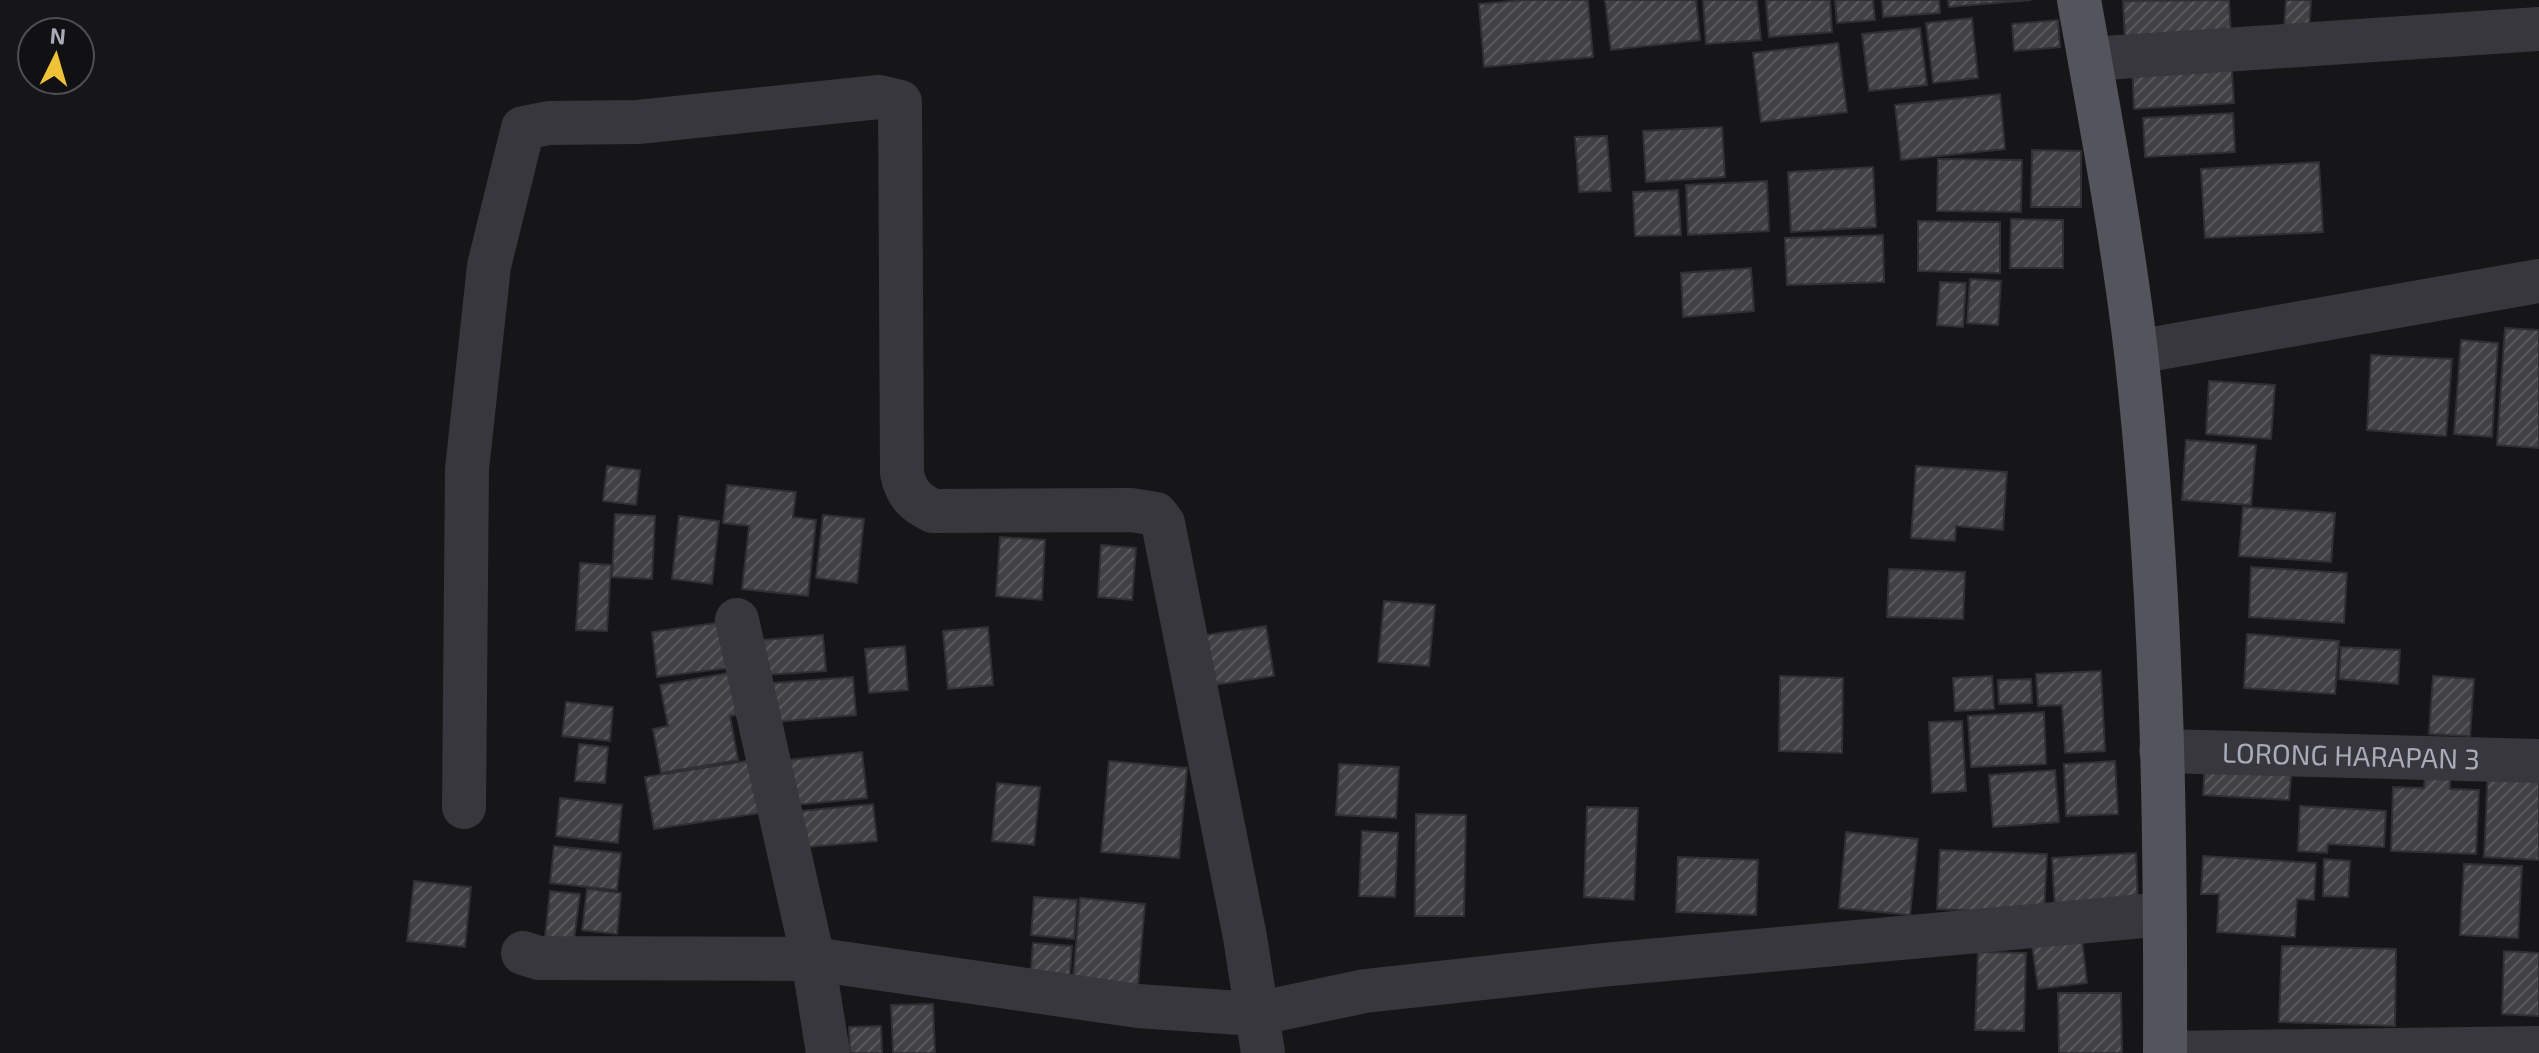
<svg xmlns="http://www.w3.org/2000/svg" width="2539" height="1053" viewBox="0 0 2539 1053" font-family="'Exo 2',sans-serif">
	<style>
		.building { fill: url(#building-hatch); stroke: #303034; stroke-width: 2 }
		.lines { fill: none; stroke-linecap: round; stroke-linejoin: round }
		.minor { stroke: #37373d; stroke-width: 44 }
		.major { stroke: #53545c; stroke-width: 44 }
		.labels { text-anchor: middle; stroke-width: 6; stroke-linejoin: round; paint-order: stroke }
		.street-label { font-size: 28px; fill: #a8abb8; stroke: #111113 }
	</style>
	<defs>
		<pattern id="building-hatch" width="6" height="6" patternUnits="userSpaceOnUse" patternTransform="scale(2)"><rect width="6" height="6" fill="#404045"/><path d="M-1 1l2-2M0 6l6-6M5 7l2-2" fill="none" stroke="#59595e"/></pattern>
	</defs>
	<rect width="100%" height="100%" fill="#161618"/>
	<!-- building -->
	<path class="building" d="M1525,0H1588L1593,57L1484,67L1479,4Z
		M1605,0H1696L1700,40L1611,50Z
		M1703,0H1757L1761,40L1706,44Z
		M1766,0H1830L1832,32L1769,37Z
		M1835,0H1873L1875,20L1837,23Z
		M1882,0H1939L1940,13L1883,17Z
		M1948,0H2031L1949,7Z
		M2229,0L2231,37L2125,42L2123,1Z
		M2286,0H2311L2309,31L2284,29Z
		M1972,18L1978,78L1933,83L1926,23Z
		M2058,20L2060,47L2014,51L2012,24Z
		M1920,28L1927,85L1869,91L1862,34Z
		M1838,43L1847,112L1761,122L1753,53Z
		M2231,57L2234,103L2134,109L2132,63Z
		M2000,94L2005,149L1901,160L1895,105Z
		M2233,113L2235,152L2145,157L2143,118Z
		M1722,127L1725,177L1646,182L1643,131Z
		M1607,136L1611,191L1579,192L1575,137Z
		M2032,150L2081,151V207H2031Z
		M1938,159L2022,160L2021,212L1937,211Z
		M2319,162L2323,232L2205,238L2201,169Z
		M1873,167L1876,227L1791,232L1788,172Z
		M1767,181L1769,231L1688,235L1686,185Z
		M1678,190L1681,235L1635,236L1633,192Z
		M2011,219L2063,220V268H2010Z
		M1918,221L2000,222V273L1918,271Z
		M1883,235L1884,282L1787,285L1785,238Z
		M1751,268L1754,311L1683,317L1681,273Z
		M1970,279L2001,281L1998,325L1967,323Z
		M1940,282L1966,283L1963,327L1937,325Z
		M2505,328L2539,330V448L2497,445Z
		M2461,340L2498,343L2492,437L2454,434Z
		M2371,355L2452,359L2446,436L2367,430Z
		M2209,381L2275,385L2271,439L2206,434Z
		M2186,440L2256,445L2251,505L2182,500Z
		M607,466L640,470L636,505L603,501Z
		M1916,466L2007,472L2003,530L1956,526L1955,541L1911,538Z
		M727,485L796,492L793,517L816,520L808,596L742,589L749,526L723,523Z
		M2243,507L2335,513L2331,562L2239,556Z
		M615,514L655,516L652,579L612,577Z
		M823,515L864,519L857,583L816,578Z
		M679,516L719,521L712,584L672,579Z
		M1000,537L1045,540L1042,600L996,596Z
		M1101,545L1136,548L1132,600L1098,597Z
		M580,563L611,565L607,631L576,630Z
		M2251,567L2347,573L2344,623L2249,617Z
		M1889,569L1965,572L1963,619L1887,617Z
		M1384,601L1435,605L1429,666L1378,662Z
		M723,622L729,668L657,677L652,632Z
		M1266,626L1274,676L1200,687L1193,637Z
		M988,627L993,685L948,689L943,631Z
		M2247,634L2339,641L2335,694L2244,688Z
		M823,635L826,671L764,675L761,640Z
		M905,646L908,690L869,693L865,649Z
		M2341,647L2400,650L2398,684L2339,679Z
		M2101,671L2105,751L2065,753L2062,705L2038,706L2036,674Z
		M734,672L742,714L730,716L738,760L661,773L653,729L668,726L660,685Z
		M1780,676L1843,678L1842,753L1779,751Z
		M1992,676L1994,709L1955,711L1953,678Z
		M2433,676L2474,679L2470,736L2429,734Z
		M853,677L856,715L775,722L772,683Z
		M2031,679L2032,703L1999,704L1998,680Z
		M566,702L613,707L610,741L562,736Z
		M2044,712L2046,764L1971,767L1968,716Z
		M1962,721L1966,791L1932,793L1929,722Z
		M579,744L608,747L605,783L575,781Z
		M862,752L867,798L785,806L779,761Z
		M753,760L761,813L654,829L645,777Z
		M1109,761L1187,768L1179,858L1101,852Z
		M2115,761L2118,814L2066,816L2064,764Z
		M2205,761L2292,765L2289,800L2203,795Z
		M1339,764L1399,767L1396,818L1336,815Z
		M2488,769L2539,771V860L2484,857Z
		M2055,770L2059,822L1993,827L1989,775Z
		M2425,776H2450V789L2479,790L2476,854L2391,851L2393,787L2424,788Z
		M997,783L1040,787L1034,845L992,841Z
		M560,798L622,805L618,843L556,836Z
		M873,804L877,841L795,848L791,812Z
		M2300,806L2386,811L2384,847L2328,844L2327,853L2298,851Z
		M1587,807L1638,808L1634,900L1584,897Z
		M1416,814L1466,815L1464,916H1415Z
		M1362,831L1398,833L1395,897L1359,896Z
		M1846,832L1918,839L1910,915L1839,908Z
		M554,846L621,853L617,890L550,883Z
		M1940,850L2047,854L2044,913L1937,909Z
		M2136,853L2138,906L2055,910L2052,858Z
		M2203,856L2316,863L2314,900L2297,899L2295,937L2217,932L2219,894H2201Z
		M1678,857L1758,860L1756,915L1676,912Z
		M2324,859L2350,861L2348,897L2323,896Z
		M2464,864L2522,866L2518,938L2460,935Z
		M414,881L471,887L465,947L407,941Z
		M587,889L621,893L617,934L582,930Z
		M550,891L580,894L574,940L545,937Z
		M1034,897L1077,900L1074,939L1031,935Z
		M1080,898L1145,904L1137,996L1072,991Z
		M2081,930L2087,983L2038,989L2031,937Z
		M1033,943L1072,946L1069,985L1030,982Z
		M2282,946L2396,949L2395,1026L2279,1022Z
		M2504,951L2539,953V1016L2502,1014Z
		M1978,952L2026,953L2024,1031L1975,1030Z
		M2058,993H2121L2122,1053H2059Z
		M933,1004L935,1053H893L891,1005Z
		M881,1026L882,1053H850L849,1027Z"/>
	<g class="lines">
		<!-- minor -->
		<g class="minor">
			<path d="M2090,59L2539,29"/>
			<path d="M2136,352L2539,281"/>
			<path d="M737,620L813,959L828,1053"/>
			<path id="s1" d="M2161,751L2539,761"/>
			<path d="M464,807L467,469L489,266L523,128L549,123L638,122L879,97L900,102L902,473C906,493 914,502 933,511L1131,510L1156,514L1163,523L1245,937L1263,1053"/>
			<path d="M523,953L539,958L813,959L1138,1006L1255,1014L1365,991L1602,965L2165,914"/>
			<path d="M2165,1053L2539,1048"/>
		</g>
		<!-- major -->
		<path class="major" d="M2079,0C2100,117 2122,234 2136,352C2162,584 2166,820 2165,1053"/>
	</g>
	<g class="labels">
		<!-- street labels -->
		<g class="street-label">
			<text dy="10" stroke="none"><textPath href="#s1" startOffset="190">LORONG HARAPAN 3</textPath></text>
		</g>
	</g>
	<!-- north arrow -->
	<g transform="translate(56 56) rotate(5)"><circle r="38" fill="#111113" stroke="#4d4f55" stroke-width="2"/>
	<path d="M0-6L14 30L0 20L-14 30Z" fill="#f0c336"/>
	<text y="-12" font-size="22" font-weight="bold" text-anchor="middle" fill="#a8abb8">N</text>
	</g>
</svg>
